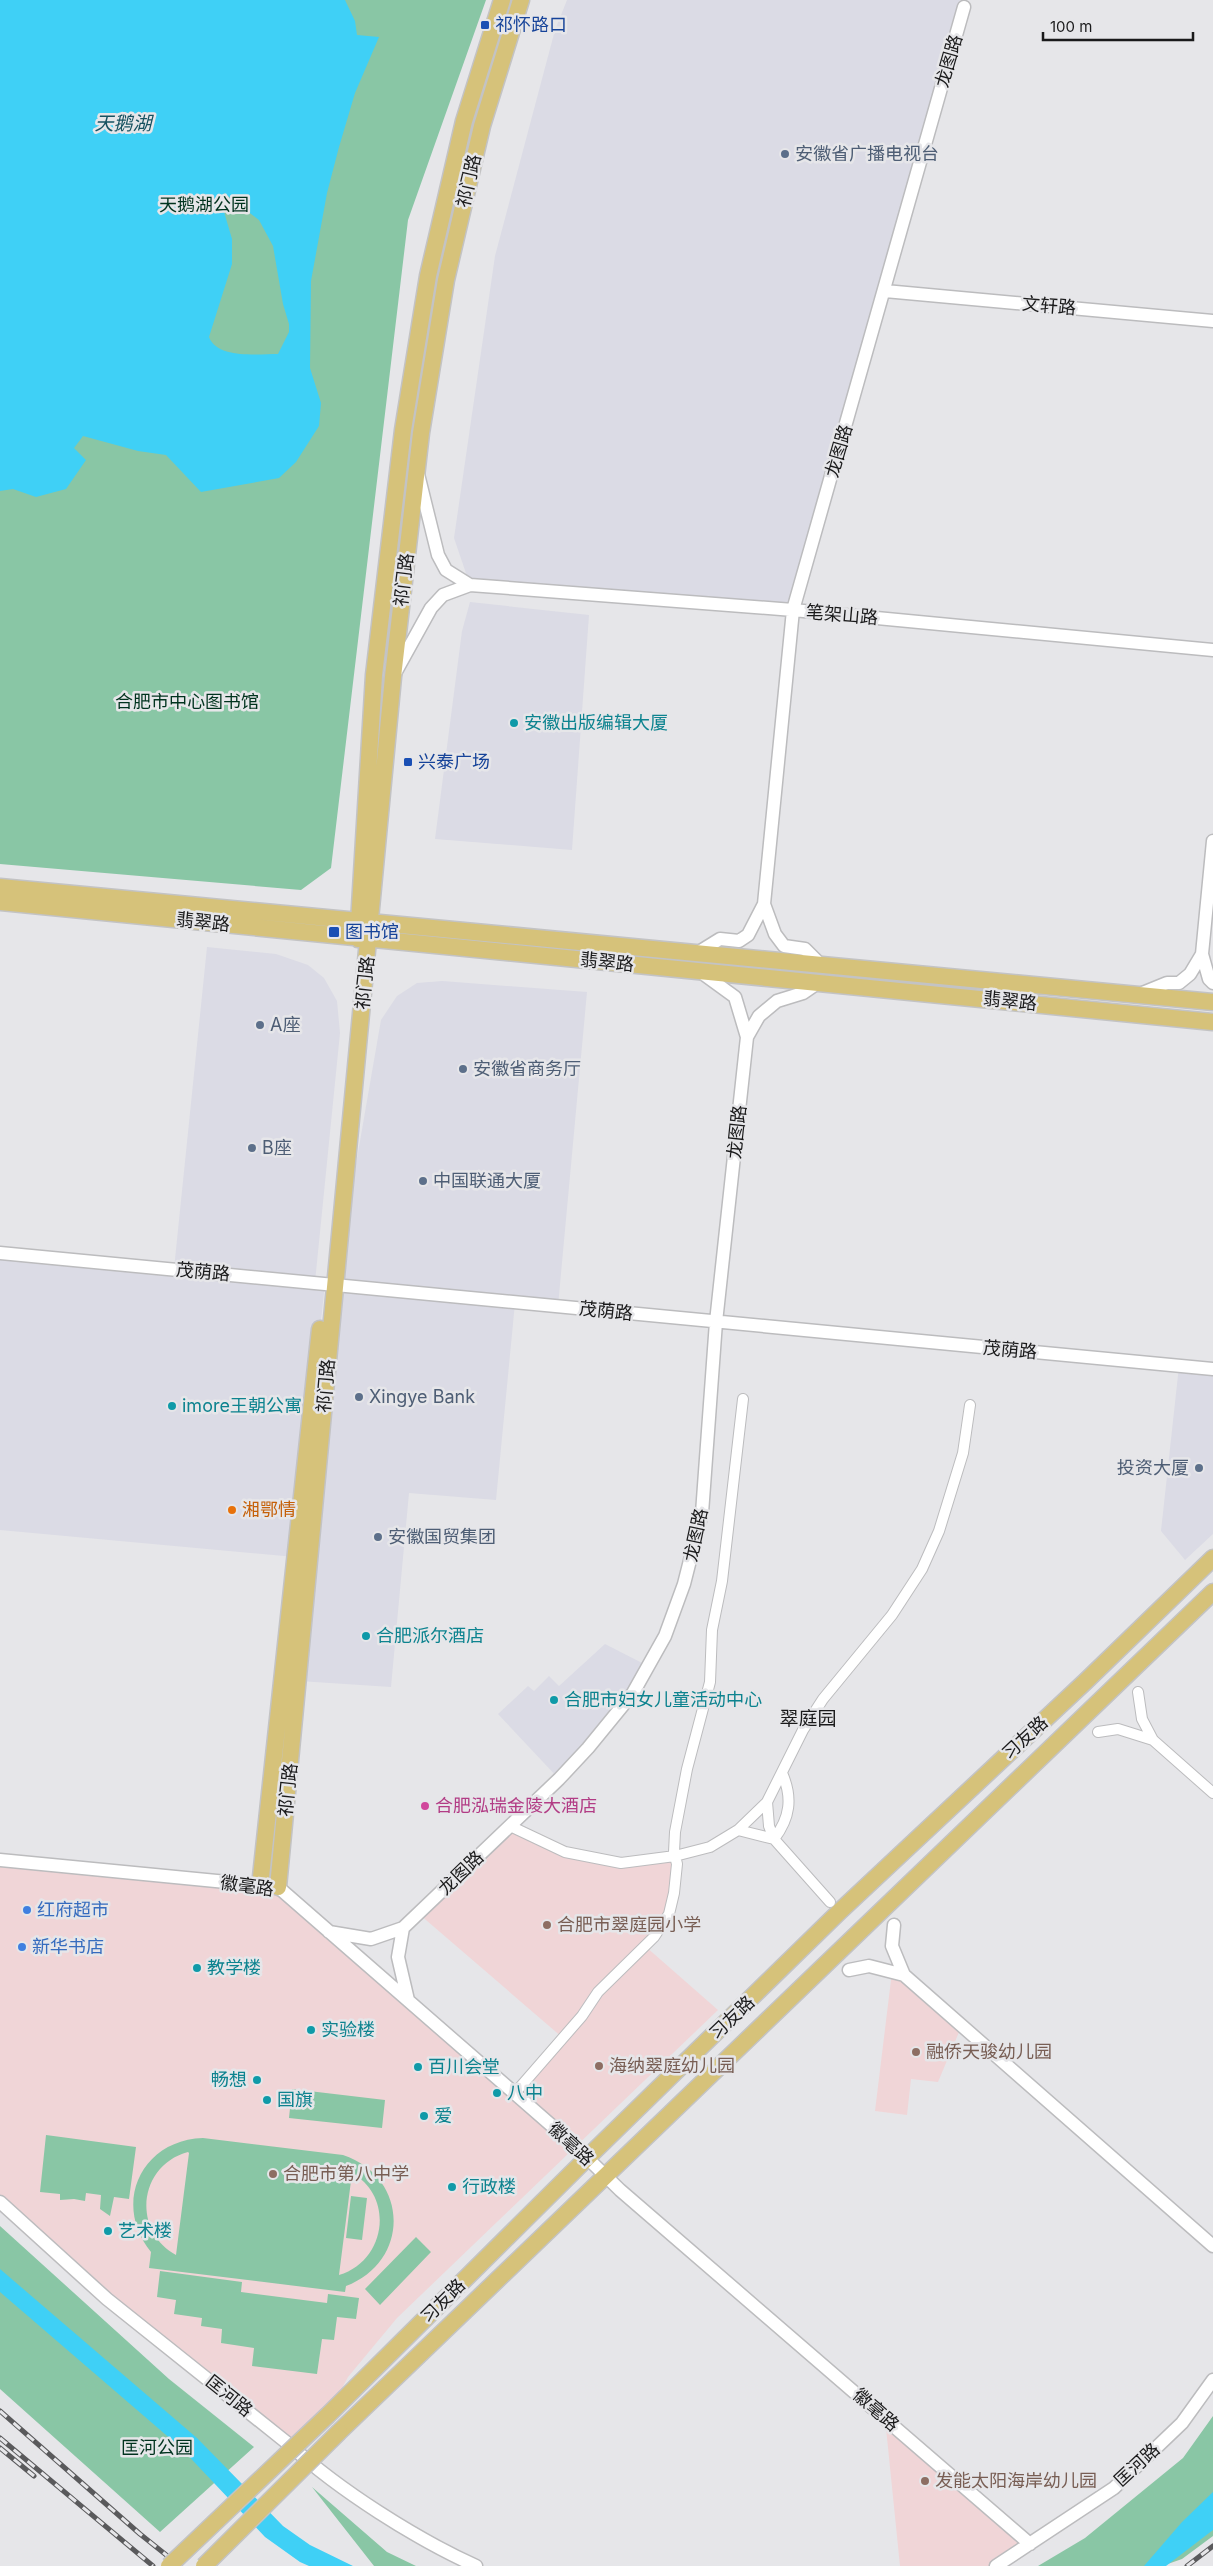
<svg xmlns="http://www.w3.org/2000/svg" width="1213" height="2566" viewBox="0 0 1213 2566" font-family="Inter,'Noto Sans SC',sans-serif">
	<style>
		.built { fill: #dbdbe5 }
		.education { fill: #f0d5d7 }
		.green { fill: #89c6a5; fill-rule: evenodd }
		.water { fill: #3fd0f6; fill-rule: evenodd }
		.lines { fill: none; stroke-linecap: round; stroke-linejoin: round }
		.minor-casing { stroke: #bcbcbe; stroke-width: 12 }
		.tertiary-casing { stroke: #bcbcbe; stroke-width: 15 }
		.primary-casing { stroke: #c3c3c4; stroke-width: 19 }
		.minor { stroke: #fff; stroke-width: 10 }
		.tertiary { stroke: #fff; stroke-width: 12 }
		.primary { stroke: #d6c27a; stroke-width: 16 }
		.rail-casing { stroke: #5a5a5c; stroke-width: 5 }
		.rail { stroke: #e6e6e9; stroke-width: 3; stroke-dasharray: 9; stroke-linecap: butt }
		.primary-bridge-casing { stroke: #c3c3c4; stroke-width: 19; stroke-linecap: butt }
		.primary-bridge { stroke: #d6c27a; stroke-width: 16 }
		.transit-dot { fill: #1a4fb4; stroke: #e6e6e9; stroke-width: 2 }
		.service-dot { fill: #5c6f8a; stroke: #e6e6e9; stroke-width: 2 }
		.culture-dot { fill: #0f9aa8; stroke: #e6e6e9; stroke-width: 2 }
		.food-dot { fill: #e8710a; stroke: #e6e6e9; stroke-width: 2 }
		.hotel-dot { fill: #d1479c; stroke: #e6e6e9; stroke-width: 2 }
		.shop-dot { fill: #3f7fe0; stroke: #e6e6e9; stroke-width: 2 }
		.education-dot { fill: #8d6e63; stroke: #e6e6e9; stroke-width: 2 }
		.labels { text-anchor: middle; stroke-width: 5; stroke-linejoin: round; paint-order: stroke }
		.transit-label { font-size: 18px; fill: #164399; stroke: #e6e6e9; text-anchor: start }
		.street-label { font-size: 18px; fill: #1a1a1b; stroke: #e6e6e9 }
		.service-label { font-size: 18px; fill: #4e5e75; stroke: #e6e6e9; text-anchor: start }
		.park-label { font-size: 18px; fill: #00331e; stroke: #e6e6e9 }
		.culture-label { font-size: 18px; fill: #0d838f; stroke: #e6e6e9; text-anchor: start }
		.food-label { font-size: 18px; fill: #c56008; stroke: #e6e6e9; text-anchor: start }
		.hotel-label { font-size: 18px; fill: #b23c85; stroke: #e6e6e9; text-anchor: start }
		.shop-label { font-size: 18px; fill: #366cbe; stroke: #e6e6e9; text-anchor: start }
		.education-label { font-size: 18px; fill: #785e54; stroke: #e6e6e9; text-anchor: start }
		.water-label { font-size: 19px; font-style: italic; fill: #165160; stroke: #e6e6e9 }
		.neighbourhood-label { font-size: 19px; fill: #1a1a1b; stroke: #e6e6e9 }
	</style>
	<rect width="100%" height="100%" fill="#e6e6e9"/>
	<!-- built -->
	<path class="built" d="M567,0H960L964,7L793,610L470,585L454,538L495,256L555,30Z
		M470,602L589,615L572,850L435,839L462,631Z
		M207,947L276,954L308,965L324,978L337,1001L340,1033L315,1282L325,1284L295,1557L0,1530V1253L174,1269Z
		M442,981L587,992L558,1306L515,1303L496,1500L409,1493L391,1687L299,1681L335,1285L381,1020L397,996L417,983Z
		M1179,1366L1213,1369V1534L1185,1560L1161,1531Z
		M605,1644L648,1666L559,1779L498,1714L528,1686L534,1691L549,1676L559,1686Z"/>
	<!-- education -->
	<path class="education" d="M510,1826L543,1842L621,1863L675,1856L669,1914L645,1946L718,2010L397,2318L348,2377L328,2415L291,2446L0,2202V1860L278,1887L515,2093L563,2038L419,1914Z
		M892,1972L962,2025L938,2082L911,2079L907,2115L875,2111Z
		M885,2418L1030,2544L996,2566H900Z"/>
	<!-- green -->
	<path class="green" d="M0,0H486L408,220L331,868L301,890L0,864Z
		M292,2089L385,2100L382,2128L289,2118Z
		M46,2135L136,2147L129,2199L114,2197L110,2216L100,2209L101,2195L86,2193L85,2201L74,2199L60,2200V2194L40,2192Z
		M203,2138L343,2155C409,2177 411,2261 346,2286L345,2292L149,2268L151,2252C112,2204 141,2140 203,2138ZM188,2152L189,2153L176,2255C131,2230 139,2165 188,2152ZM352,2173C395,2197 386,2261 339,2275Z
		M351,2196L367,2198L362,2240L346,2238Z
		M0,2226L169,2379L254,2447L160,2532L0,2389Z
		M416,2237L431,2252L380,2305L365,2289Z
		M160,2271L242,2282L241,2292L327,2303L328,2294L359,2298L356,2319L337,2317L334,2340L322,2339L317,2374L252,2366L254,2348L221,2343L222,2329L201,2326L202,2318L174,2314L176,2300L157,2297Z
		M1213,2416V2536L1182,2559L1162,2566H1038L1085,2538L1183,2458Z
		M312,2487L387,2552L416,2566H374Z"/>
	<!-- water -->
	<path class="water" d="M0,0H345L355,21L357,35L379,37L355,93L339,147L327,193L311,281L310,368L321,403L319,426L296,462L279,478L201,492L166,455L138,451L83,436L74,448L86,460L66,489L36,497L13,489L0,491ZM224,193L259,220L273,246L283,304L289,324V332L278,354C258,354 217,359 209,337L232,264V239L222,205Z
		M0,2269L197,2438L283,2526L310,2545L353,2566H309L300,2562L265,2537L180,2447L0,2292Z
		M1213,2492V2530L1166,2566H1144L1182,2522Z"/>
	<g class="lines">
		<!-- minor casing -->
		<g class="minor-casing">
			<path id="minor" d="M1098,1732L1118,1729L1153,1740L1142,1719L1138,1692
				M1153,1740L1213,1793
				M767,1802L769,1826L774,1839L830,1902
				M510,1826L565,1852L621,1863L675,1856L710,1847L738,1830L767,1802L803,1730L823,1699L892,1615L922,1569L939,1531L963,1453L970,1405
				M738,1830L774,1839C790,1818 793,1798 782,1773
				M515,2093L582,2016L598,1992L654,1937L669,1914L674,1893L677,1864L674,1852L675,1832L687,1769L710,1682L712,1630L722,1581L743,1399"/>
		</g>
		<!-- tertiary casing -->
		<g class="tertiary-casing">
			<path id="tertiary" d="M885,291L1213,321
				M470,585L793,610L1213,650
				M395,673L431,608L443,595L470,585L446,570L438,555L418,474
				M764,904L793,610L964,7
				M699,952L720,939L739,941L748,935L764,904L775,934L784,946L805,949L819,963
				M1202,954L1213,841
				M702,973L735,997L747,1037L759,1016L777,1001L803,993L819,982
				M1140,994L1167,983H1179L1190,974L1202,954L1209,979L1213,983
				M0,1253L1213,1369
				M0,1860L278,1887L575,2146L620,2190L1030,2544
				M403,1928L559,1779L588,1748L633,1693L665,1636L684,1584L702,1513L716,1322L747,1037
				M329,1932L371,1939L403,1928L398,1957L408,2000
				M849,1970L869,1966L904,1975L892,1946L894,1925
				M904,1975L1213,2246
				M0,2202L107,2299L291,2446C339,2490 416,2539 476,2566
				M996,2566L1114,2488L1182,2423L1213,2380"/>
		</g>
		<!-- primary casing -->
		<g class="primary-casing">
			<path id="primary" d="M0,887L1213,1002
				M0,902L1213,1022
				M358,939L374,675L403,430L428,276L464,121L502,0
				M260,1886L320,1329
				M278,1887L393,677L421,433L446,280L482,126L521,0
				M328,2415L587,2158L839,1912L1086,1681L1213,1558
				M339,2432L1213,1592"/>
		</g>
		<!-- minor -->
		<use href="#minor" class="minor"/>
		<!-- tertiary -->
		<use href="#tertiary" class="tertiary"/>
		<!-- primary -->
		<use href="#primary" class="primary"/>
		<!-- rail casing -->
		<g class="rail-casing">
			<path id="rail" d="M0,2411L140,2534L180,2566
				M0,2438L153,2566
				M0,2448L34,2476
				M1187,2566L1213,2546"/>
		</g>
		<!-- rail -->
		<use href="#rail" class="rail"/>
		<!-- primary-bridge casing -->
		<g class="primary-bridge-casing">
			<path id="primary-bridge" d="M169,2566L328,2415
				M204,2566L339,2432"/>
		</g>
		<!-- primary-bridge -->
		<use href="#primary-bridge" class="primary-bridge"/>
	</g>
	<!-- markers -->
	<g class="transit-dot">
		<rect x="480" y="20" width="10" height="10" rx="2.5"/>
		<rect x="403" y="757" width="10" height="10" rx="2.5"/>
		<rect x="328" y="926" width="12" height="12" rx="2.5"/>
	</g>
	<g class="service-dot">
		<circle cx="785" cy="154" r="5"/>
		<circle cx="260" cy="1025" r="5"/>
		<circle cx="463" cy="1069" r="5"/>
		<circle cx="252" cy="1148" r="5"/>
		<circle cx="423" cy="1181" r="5"/>
		<circle cx="359" cy="1397" r="5"/>
		<circle cx="1199" cy="1468" r="5"/>
		<circle cx="378" cy="1537" r="5"/>
	</g>
	<g class="culture-dot">
		<circle cx="514" cy="723" r="5"/>
		<circle cx="172" cy="1406" r="5"/>
		<circle cx="366" cy="1636" r="5"/>
		<circle cx="554" cy="1700" r="5"/>
		<circle cx="197" cy="1968" r="5"/>
		<circle cx="311" cy="2030" r="5"/>
		<circle cx="418" cy="2067" r="5"/>
		<circle cx="257" cy="2080" r="5"/>
		<circle cx="497" cy="2093" r="5"/>
		<circle cx="267" cy="2100" r="5"/>
		<circle cx="424" cy="2116" r="5"/>
		<circle cx="452" cy="2187" r="5"/>
		<circle cx="108" cy="2231" r="5"/>
	</g>
	<circle class="food-dot" cx="232" cy="1510" r="5"/>
	<circle class="hotel-dot" cx="425" cy="1806" r="5"/>
	<g class="shop-dot">
		<circle cx="27" cy="1910" r="5"/>
		<circle cx="22" cy="1947" r="5"/>
	</g>
	<g class="education-dot">
		<circle cx="547" cy="1925" r="5"/>
		<circle cx="916" cy="2052" r="5"/>
		<circle cx="599" cy="2066" r="5"/>
		<circle cx="273" cy="2174" r="5"/>
		<circle cx="925" cy="2481" r="5"/>
	</g>
	<g class="labels">
		<!-- transit labels -->
		<g class="transit-label">
			<text x="495" y="31">祁怀路口</text>
			<text x="418" y="768">兴泰广场</text>
			<text x="345" y="938">图书馆</text>
		</g>
		<!-- street labels -->
		<g class="street-label">
			<text transform="translate(949 61) rotate(-74)" y="6">龙图路</text>
			<text transform="translate(469 181) rotate(-77)" y="6">祁门路</text>
			<text transform="translate(1049 306) rotate(5)" y="6">文轩路</text>
			<text transform="translate(839 451) rotate(-74)" y="6">龙图路</text>
			<text transform="translate(404 580) rotate(-83)" y="6">祁门路</text>
			<text transform="translate(842 615) rotate(5)" y="6">笔架山路</text>
			<text transform="translate(203 922) rotate(6)" y="6">翡翠路</text>
			<text transform="translate(607 962) rotate(6)" y="6">翡翠路</text>
			<text transform="translate(365 983) rotate(-84)" y="6">祁门路</text>
			<text transform="translate(1010 1001) rotate(6)" y="6">翡翠路</text>
			<text transform="translate(737 1132) rotate(-84)" y="6">龙图路</text>
			<text transform="translate(203 1272) rotate(5)" y="6">茂荫路</text>
			<text transform="translate(606 1311) rotate(6)" y="6">茂荫路</text>
			<text transform="translate(1010 1350) rotate(5)" y="6">茂荫路</text>
			<text transform="translate(326 1386) rotate(-85)" y="6">祁门路</text>
			<text transform="translate(696 1535) rotate(-78)" y="6">龙图路</text>
			<text transform="translate(1025 1738) rotate(-43)" y="6">习友路</text>
			<text transform="translate(288 1790) rotate(-84)" y="6">祁门路</text>
			<text transform="translate(461 1873) rotate(-44)" y="6">龙图路</text>
			<text transform="translate(247 1886) rotate(8)" y="6">徽毫路</text>
			<text transform="translate(732 2018) rotate(-44)" y="6">习友路</text>
			<text transform="translate(571 2144) rotate(43)" y="6">徽毫路</text>
			<text transform="translate(443 2301) rotate(-45)" y="6">习友路</text>
			<text transform="translate(229 2396) rotate(39)" y="6">匡河路</text>
			<text transform="translate(876 2410) rotate(41)" y="6">徽毫路</text>
			<text transform="translate(1137 2465) rotate(-43)" y="6">匡河路</text>
		</g>
		<!-- service labels -->
		<g class="service-label">
			<text x="795" y="160">安徽省广播电视台</text>
			<text x="270" y="1031">A座</text>
			<text x="473" y="1075">安徽省商务厅</text>
			<text x="262" y="1154">B座</text>
			<text x="433" y="1187">中国联通大厦</text>
			<text x="369" y="1403">Xingye Bank</text>
			<text x="1189" y="1474" text-anchor="end">投资大厦</text>
			<text x="388" y="1543">安徽国贸集团</text>
		</g>
		<!-- park labels -->
		<g class="park-label">
			<text x="204" y="211">天鹅湖公园</text>
			<text x="187" y="708">合肥市中心图书馆</text>
			<text x="157" y="2454">匡河公园</text>
		</g>
		<!-- culture labels -->
		<g class="culture-label">
			<text x="524" y="729">安徽出版编辑大厦</text>
			<text x="182" y="1412">imore王朝公寓</text>
			<text x="376" y="1642">合肥派尔酒店</text>
			<text x="564" y="1706">合肥市妇女儿童活动中心</text>
			<text x="207" y="1974">教学楼</text>
			<text x="321" y="2036">实验楼</text>
			<text x="428" y="2073">百川会堂</text>
			<text x="247" y="2086" text-anchor="end">畅想</text>
			<text x="507" y="2099">八中</text>
			<text x="277" y="2106">国旗</text>
			<text x="434" y="2122">爱</text>
			<text x="462" y="2193">行政楼</text>
			<text x="118" y="2237">艺术楼</text>
		</g>
		<!-- food labels -->
		<g class="food-label">
			<text x="242" y="1516">湘鄂情</text>
		</g>
		<!-- hotel labels -->
		<g class="hotel-label">
			<text x="435" y="1812">合肥泓瑞金陵大酒店</text>
		</g>
		<!-- shop labels -->
		<g class="shop-label">
			<text x="37" y="1916">红府超市</text>
			<text x="32" y="1953">新华书店</text>
		</g>
		<!-- education labels -->
		<g class="education-label">
			<text x="557" y="1931">合肥市翠庭园小学</text>
			<text x="926" y="2058">融侨天骏幼儿园</text>
			<text x="609" y="2072">海纳翠庭幼儿园</text>
			<text x="283" y="2180">合肥市第八中学</text>
			<text x="935" y="2487">发能太阳海岸幼儿园</text>
		</g>
		<!-- water labels -->
		<g class="water-label">
			<text x="123" y="130">天鹅湖</text>
		</g>
		<!-- neighbourhood labels -->
		<g class="neighbourhood-label">
			<text x="808" y="1725">翠庭园</text>
		</g>
	</g>
	<!-- scale -->
	<path d="M1043 32v8h150v-8" fill="none" stroke="#1a1a1b" stroke-width="2.5"/>
	<text x="1050" y="32" font-size="15" fill="#1a1a1b" stroke="#e6e6e9" stroke-width="4" paint-order="stroke">100 m</text>
</svg>
